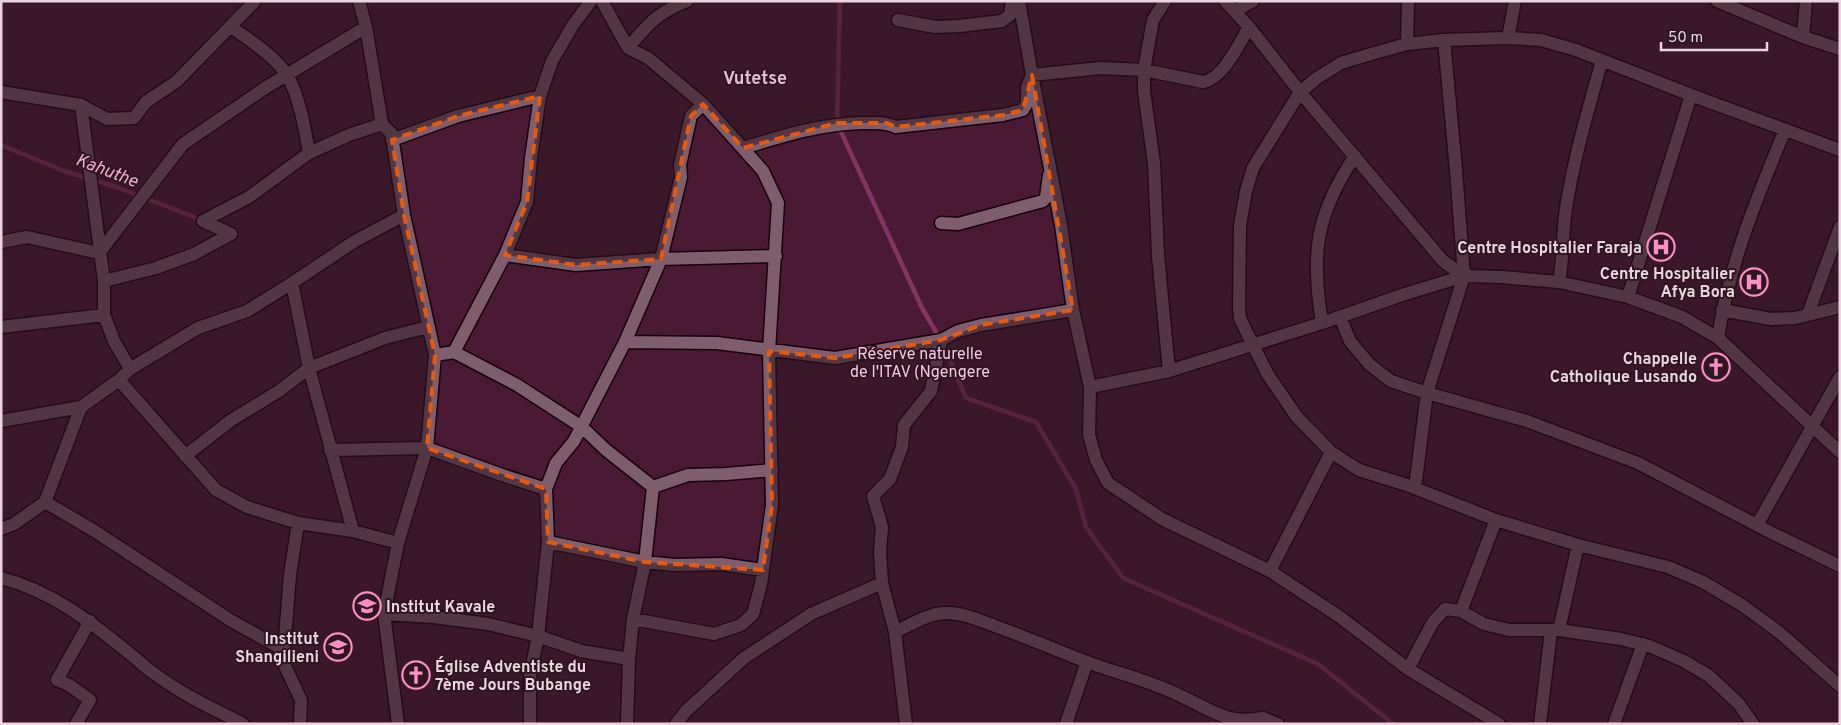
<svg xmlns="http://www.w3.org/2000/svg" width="1841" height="725" viewBox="0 0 1841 725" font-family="Overpass,sans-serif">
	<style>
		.green { fill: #4a1a34 }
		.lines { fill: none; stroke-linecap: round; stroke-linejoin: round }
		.stream { stroke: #83345f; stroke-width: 4.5 }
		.minor-casing { stroke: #16020c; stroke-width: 15 }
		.tertiary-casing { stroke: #16020c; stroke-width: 15 }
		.minor { stroke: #7e5e6d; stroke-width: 12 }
		.tertiary { stroke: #7e5e6d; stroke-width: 12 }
		.marked { fill: none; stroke: #e8590c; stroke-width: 4; stroke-dasharray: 10 6; stroke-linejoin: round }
		.labels { text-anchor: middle; stroke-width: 4; stroke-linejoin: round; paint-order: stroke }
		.poi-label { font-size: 16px; font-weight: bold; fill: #e9d6de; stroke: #301523; text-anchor: end }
		.park-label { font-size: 16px; fill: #f7c8de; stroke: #301523 }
		.neighbourhood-label { font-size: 18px; font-weight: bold; fill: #e3bece; stroke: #301523 }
		.water-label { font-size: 18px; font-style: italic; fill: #f2adcd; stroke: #301523 }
	</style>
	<rect width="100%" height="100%" fill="#301523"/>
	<!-- green -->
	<path class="green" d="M1,1H1840V724H1Z"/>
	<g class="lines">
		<!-- stream -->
		<path class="stream" d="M840,1L837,123L922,308L940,339
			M1,145L64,171L116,187L202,220
			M944,346L966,398L1036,422L1076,489L1086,527L1123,578L1318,664L1393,724"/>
		<!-- minor casing -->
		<g class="minor-casing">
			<path id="minor" d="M359,1L366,27L382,124L391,133L392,136L404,215L435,355L427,448L398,543L384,614L398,724
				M602,1L628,48L648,58L703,104L763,171L778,203L769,351L772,505L761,584L753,614L741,625L714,634L633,619
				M1019,1L1032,75L1061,225L1073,310L1090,387L1089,435L1096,460L1108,483L1162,519L1270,571L1340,617L1408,669L1499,724
				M1165,1L1153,20L1144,70V91L1154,163L1158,255L1169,371
				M1225,1L1249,27L1300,92L1443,261L1464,276L1502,277L1559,282L1628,297L1682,317L1718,338L1840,452
				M1717,1L1803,37L1840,49
				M1235,11L1253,1
				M898,20L935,27L959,26L1002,21L1010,15L1012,1
				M231,27C248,39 276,57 287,75C299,95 305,129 309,153
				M1803,37L1806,1
				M1508,38L1515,1
				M1407,44L1408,1
				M628,48C648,24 657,13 687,1
				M1,92L81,105L107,119L134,118L146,102L177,81L255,1
				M81,105L104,281V315L114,341L130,369
				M392,140L458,116L540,96
				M743,148C783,136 820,124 862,123C874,123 885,122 896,127L1003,115L1023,110L1027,103V87L1032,75L1101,68L1144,70L1203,82C1223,79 1239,44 1249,27
				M1840,150L1691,95L1576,50L1541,40L1508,38L1444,40L1407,44L1371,54L1341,63L1317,78L1300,92L1253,168L1246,191L1240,226L1239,308L1240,318L1246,331L1268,375L1297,417L1331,452L1359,470L1407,485L1496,520L1578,545L1668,567L1703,582L1742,605L1780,633L1840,686
				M203,221L249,197L309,153L349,135L382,124
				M941,223L958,224L1043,201L1046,197L1049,175
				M1,242L27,237L99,253L183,144L265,88L366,27
				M505,255L576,265L661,259L776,256
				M104,281L156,268L194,254L231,234L203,221
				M1559,282C1564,255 1562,228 1567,202C1575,154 1589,107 1602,60
				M292,283L309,368L353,531
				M1628,297L1691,95
				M1722,310L1771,319L1795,318L1840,307
				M1808,314L1840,227
				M1340,317L1350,341L1369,364L1391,381L1427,393L1527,421L1638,463L1770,532L1840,566
				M1322,323C1311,255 1315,215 1355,156
				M1,327L104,315
				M1718,338C1729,265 1757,197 1785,130
				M625,342L717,343L835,358L941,340L958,331L981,325L1073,310
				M454,352L517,385L582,427L606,450L653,487
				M435,355L454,352L505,255L527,202L531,158L540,96L552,61L573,25L591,1
				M119,380L216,490L247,507L298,523L353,531L398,543
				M1090,387L1169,371L1322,323L1405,294L1464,276
				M1,421L81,407
				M330,450L427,448L505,476L546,489L548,542L538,636L530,676V724
				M185,456L230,421L279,391L309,368L385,338L428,327
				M653,487L688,475L726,474L772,470
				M1415,488L1427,393L1464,276L1456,170L1444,40
				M546,489L556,463L574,441L625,342L661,259L681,177L680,165L691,116L703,104
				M45,502L93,530L230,620L284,650
				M298,523L290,575L284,650L285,666L301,700L300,724
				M1757,525L1840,377
				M1,529L14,524L45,502L81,407L119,380L130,369L198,328L247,311L292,283L355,241L404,215
				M548,542L645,562L675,565L721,564L763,570
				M1270,571L1331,452
				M1461,611L1496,520
				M384,614L434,617L488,624L538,636L581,651L629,659
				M1559,630L1578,545
				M895,632C910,625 927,614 944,613C961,612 979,620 995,626C1026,637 1056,650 1087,662C1119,674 1152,681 1183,697C1213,711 1228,725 1263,718L1278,724
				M1408,669L1433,622L1445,609L1461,611L1484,624L1509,630H1559L1621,639L1649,646L1684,661L1709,676L1739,704L1753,724
				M76,724L90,700L69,685L57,680L90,621
				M627,724L629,659L633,619L645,562L653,487
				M676,724L686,711L744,658L811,614L882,583
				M906,724L895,632L882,583L880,552L882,527L873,496L890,479L902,447L904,425L931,391L941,340
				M1066,724L1087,662
				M1540,724L1551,631
				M1614,724L1643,644"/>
		</g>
		<!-- tertiary casing -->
		<g class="tertiary-casing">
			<path id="tertiary" d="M1,578C50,590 91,622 129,653C139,661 148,670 159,677C185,696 214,709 243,724"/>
		</g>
		<!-- minor -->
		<use href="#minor" class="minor"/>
		<!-- tertiary -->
		<use href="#tertiary" class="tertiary"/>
	</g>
	<!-- marked area -->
	<path d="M0 0H1841V725H0ZM1032,75L1073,310L981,325L941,340L835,358L769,351L772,505L763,570L645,562L548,542L546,489L427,448L435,355L404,215L392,140L458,116L540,96L527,202L505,255L576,265L661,259L691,116L703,104L743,148L837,123H887L896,127L1003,115L1023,110Z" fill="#301523" fill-opacity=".55" fill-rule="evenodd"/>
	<path class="marked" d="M1032,75L1073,310L981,325L941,340L835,358L769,351L772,505L763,570L645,562L548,542L546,489L427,448L435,355L404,215L392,140L458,116L540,96L527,202L505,255L576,265L661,259L691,116L703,104L743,148L837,123H887L896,127L1003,115L1023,110Z"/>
	<!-- icons -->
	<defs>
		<g id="hospital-ring" transform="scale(1.4375)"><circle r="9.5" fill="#301523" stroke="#fb8fc5" stroke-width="1.5"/><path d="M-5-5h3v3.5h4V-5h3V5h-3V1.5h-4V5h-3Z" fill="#fb8fc5"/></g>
		<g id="church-ring" transform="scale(1.4375)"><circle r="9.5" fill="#301523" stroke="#fb8fc5" stroke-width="1.5"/><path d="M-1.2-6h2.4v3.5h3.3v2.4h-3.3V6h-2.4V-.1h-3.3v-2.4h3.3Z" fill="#fb8fc5"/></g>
		<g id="school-ring" transform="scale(1.4375)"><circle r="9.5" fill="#301523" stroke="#fb8fc5" stroke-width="1.5"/><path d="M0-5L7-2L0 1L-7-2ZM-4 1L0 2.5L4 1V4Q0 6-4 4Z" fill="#fb8fc5"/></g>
	</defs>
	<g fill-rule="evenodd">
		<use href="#hospital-ring" x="1661" y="247"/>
		<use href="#hospital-ring" x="1754" y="282"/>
		<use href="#church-ring" x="1716" y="367"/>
		<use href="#school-ring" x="367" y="606"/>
		<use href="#school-ring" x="338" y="647"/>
		<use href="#church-ring" x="416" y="675"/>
	</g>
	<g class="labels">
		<!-- poi labels -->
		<g class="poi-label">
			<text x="1642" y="253">Centre Hospitalier Faraja</text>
			<text x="1735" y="279">Centre Hospitalier<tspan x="1735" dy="18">Afya Bora</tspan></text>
			<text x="1697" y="364">Chappelle<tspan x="1697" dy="18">Catholique Lusando</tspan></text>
			<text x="386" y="612" text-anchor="start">Institut Kavale</text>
			<text x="319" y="644">Institut<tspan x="319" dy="18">Shangilieni</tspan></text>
			<text x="435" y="672" text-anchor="start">Église Adventiste du<tspan x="435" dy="18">7ème Jours Bubange</tspan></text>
		</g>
		<!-- park labels -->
		<g class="park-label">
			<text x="920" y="359">Réserve naturelle<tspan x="920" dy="18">de l'ITAV (Ngengere</tspan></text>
		</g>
		<!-- neighbourhood labels -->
		<g class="neighbourhood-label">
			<text x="755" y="84">Vutetse</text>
		</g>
		<!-- water labels -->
		<g class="water-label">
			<text transform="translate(107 170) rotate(21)" y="6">Kahuthe</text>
		</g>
	</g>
	<!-- border -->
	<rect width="1841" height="725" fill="none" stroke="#e9d6de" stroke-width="5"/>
	<!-- scale -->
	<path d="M1661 42v8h106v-8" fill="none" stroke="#e9d6de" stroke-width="2.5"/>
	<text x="1668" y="42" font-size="15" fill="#e9d6de" stroke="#301523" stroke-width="4" paint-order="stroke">50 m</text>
</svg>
